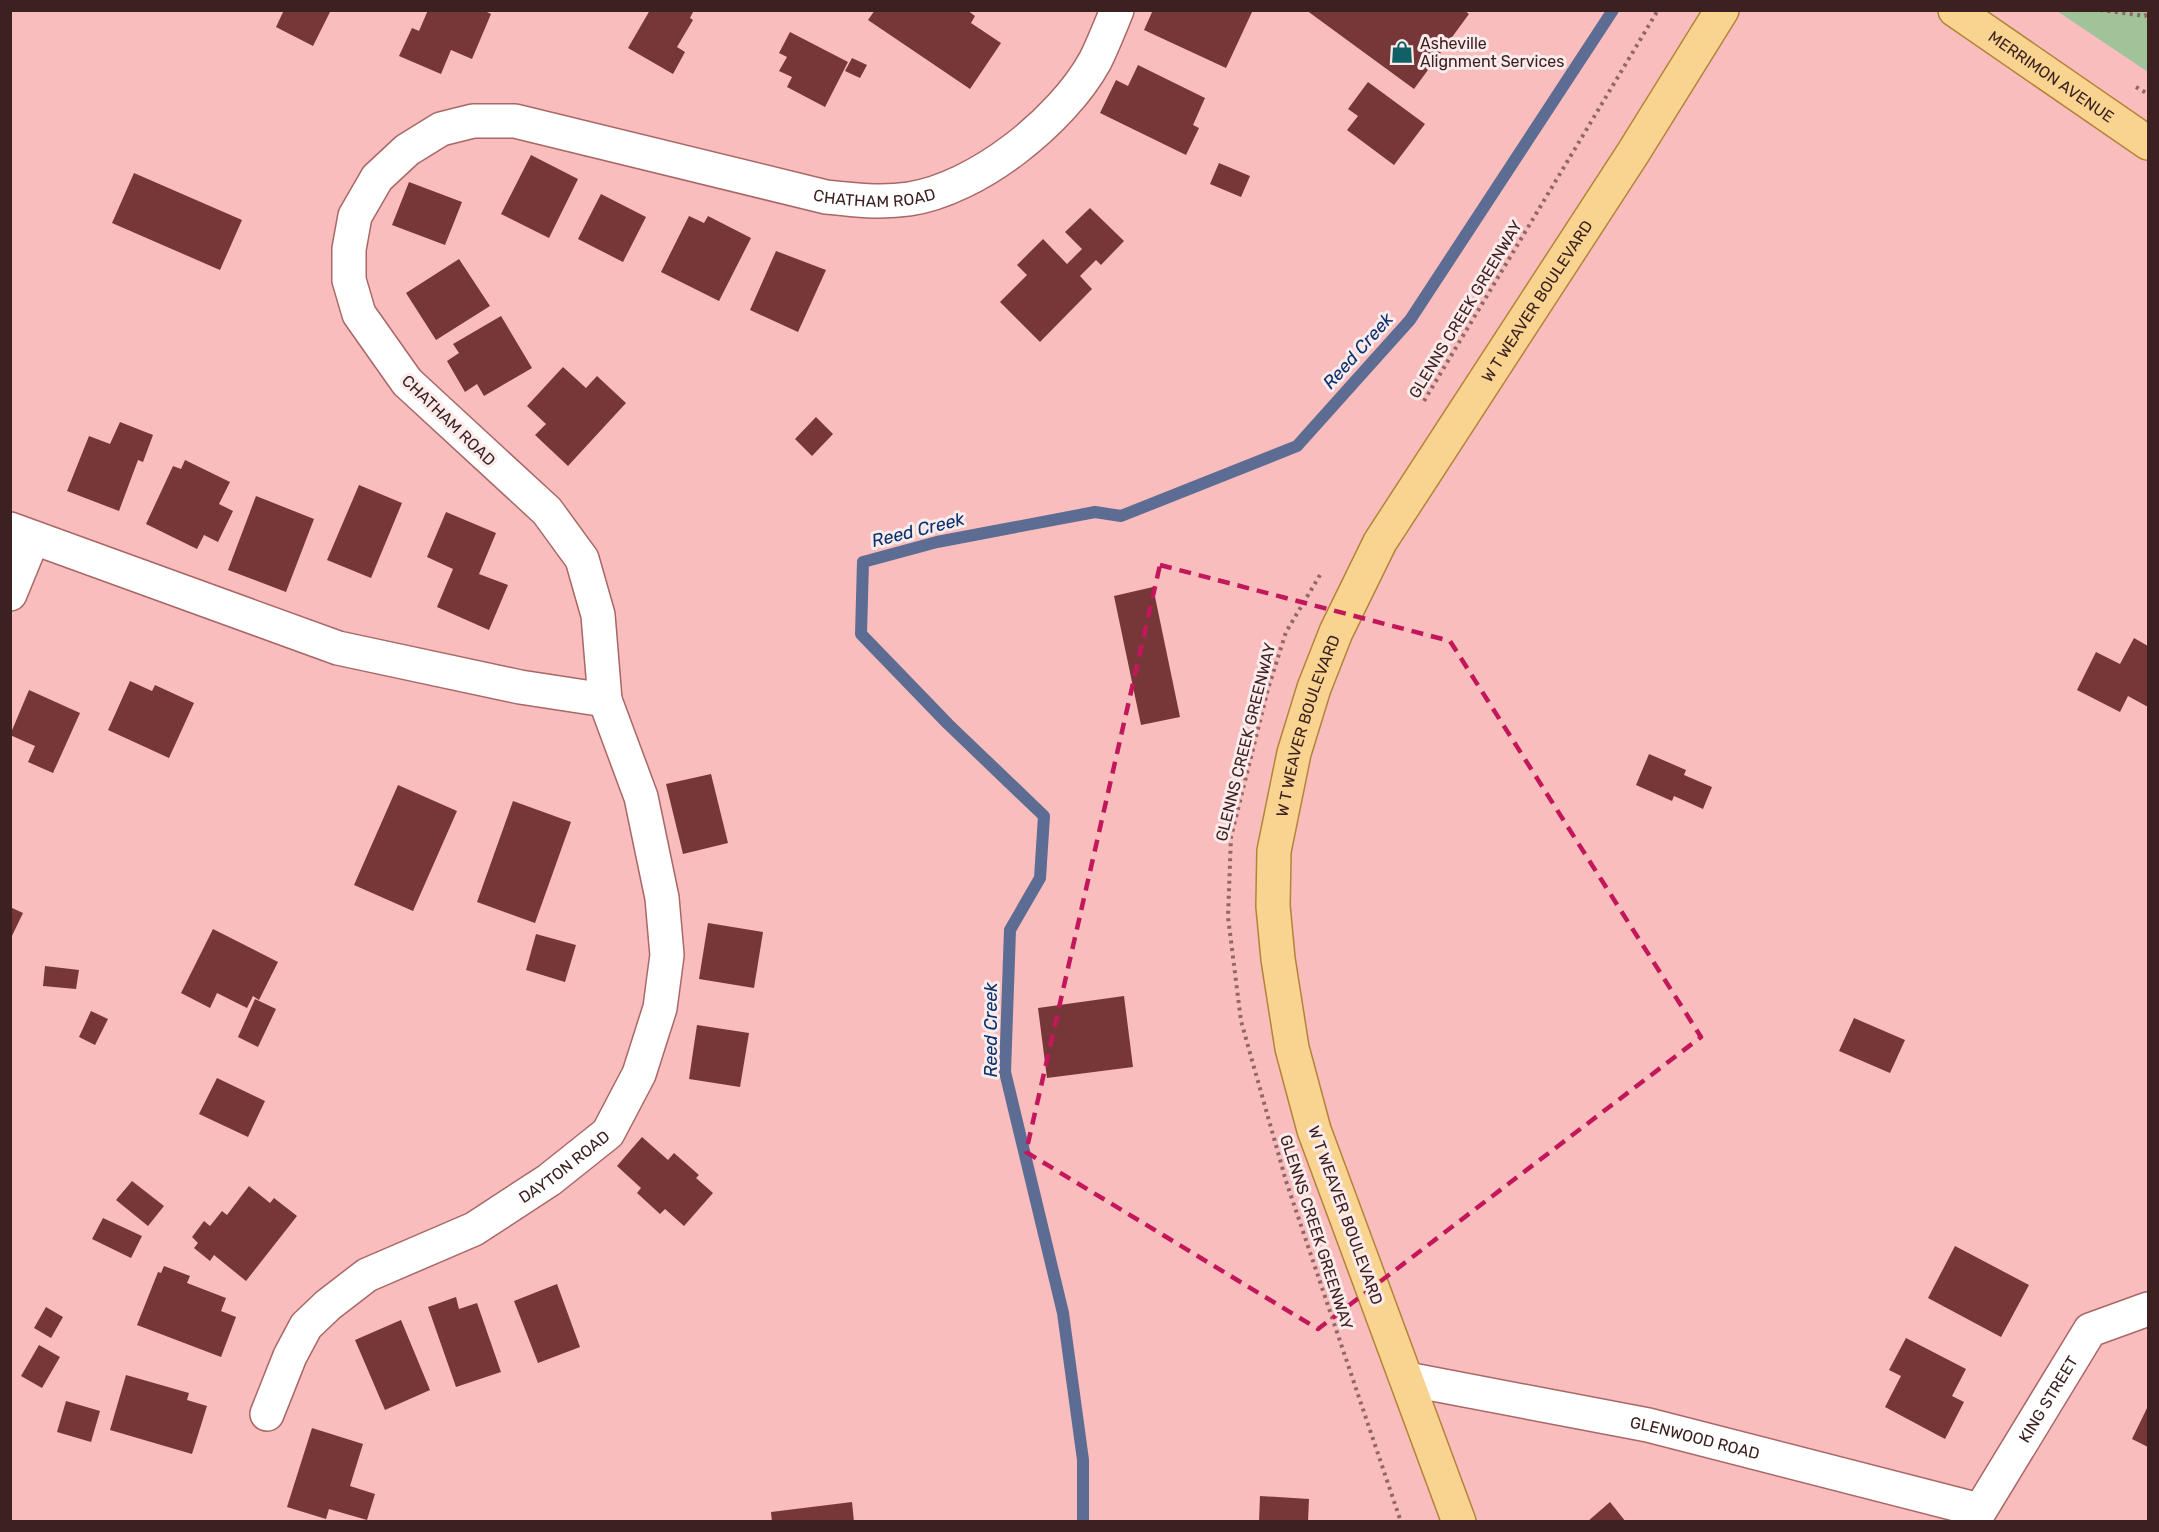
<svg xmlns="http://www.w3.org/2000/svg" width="2159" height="1532" viewBox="0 0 2159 1532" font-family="Rubik,sans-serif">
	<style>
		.green { fill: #a1c399 }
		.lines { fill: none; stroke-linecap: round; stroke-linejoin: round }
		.stream { stroke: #5d6c92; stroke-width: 12 }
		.building { fill: #773739 }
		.minor-casing { stroke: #a96767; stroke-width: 36 }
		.major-casing { stroke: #b48339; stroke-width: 36 }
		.path { stroke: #916767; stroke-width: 4; stroke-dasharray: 3 4.5; stroke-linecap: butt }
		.minor { stroke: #fff; stroke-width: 33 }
		.major { stroke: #f8d490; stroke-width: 33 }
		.marked { fill: none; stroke: #c2185b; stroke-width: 4.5; stroke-dasharray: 12 8; stroke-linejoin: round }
		.labels { text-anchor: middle; stroke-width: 6; stroke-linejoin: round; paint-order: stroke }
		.poi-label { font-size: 16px; fill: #3d2121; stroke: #fbebea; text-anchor: start }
		.street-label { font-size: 16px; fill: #3d2121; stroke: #fbebea }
		.water-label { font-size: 18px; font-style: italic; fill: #083171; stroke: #fbebea }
	</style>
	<rect width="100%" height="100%" fill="#f8bdbc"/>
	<!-- green -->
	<path class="green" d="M2057,11H2148V72Z"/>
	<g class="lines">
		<!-- stream -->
		<path class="stream" d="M1083,1522V1460L1063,1313L1005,1072L1010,930L1040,878L1044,816L948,724L861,634L863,562L937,542L1095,512L1121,516L1297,446L1410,320L1613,10"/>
	</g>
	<!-- building -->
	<path class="building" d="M284,10H331L313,46L276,27Z
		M428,10H483L491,14L472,59L451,50L441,74L399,56L412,28L419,31Z
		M650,10H694L690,18L693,20L677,47L685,52L673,74L628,48Z
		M875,10H967L975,16L971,23L1001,43L970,89L868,20Z
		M1153,10H1248L1252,12L1226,68L1144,30Z
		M1306,10H1464L1469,14L1414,89Z
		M790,32L848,62L825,107L787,87L792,77L779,71L787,57L779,53Z
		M852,58L867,65L860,78L845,71Z
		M1138,65L1205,98L1193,125L1199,128L1186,155L1100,113L1116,80L1128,86Z
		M1368,82L1425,124L1394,165L1347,130L1358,116L1348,109Z
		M531,155L578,179L549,238L501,214Z
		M1219,163L1250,176L1241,197L1210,184Z
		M134,173L242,220L220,270L112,223Z
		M409,182L462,202L445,245L392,225Z
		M601,194L646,217L623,262L578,239Z
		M1090,208L1124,241L1101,265L1096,260L1080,276L1092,289L1040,342L1000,302L1027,275L1017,265L1043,239L1067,264L1082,249L1065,232Z
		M689,216L704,223L708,216L751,238L719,301L661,272Z
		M776,251L826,270L798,332L750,310Z
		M459,259L490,306L436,340L406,293Z
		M501,316L532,368L484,396L477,384L465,392L447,361L459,353L453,344Z
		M563,367L586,388L597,376L626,403L568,466L535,435L546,424L527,406Z
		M816,417L833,434L812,456L795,439Z
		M120,422L153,435L143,462L138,460L119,511L67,491L89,436L110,444Z
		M185,460L230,482L219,504L233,511L218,542L204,535L197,549L146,524L173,466L181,469Z
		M359,485L402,503L371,578L327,560Z
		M256,496L314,519L286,592L228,570Z
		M446,512L496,533L479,574L508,585L489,630L437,607L453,569L427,557Z
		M1153,587L1180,717L1141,725L1114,596Z
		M2134,638L2148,646V707L2128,696L2120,712L2077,690L2096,652L2120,664Z
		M130,681L152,691L155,685L194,703L169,758L108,730Z
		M29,690L80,713L53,773L28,762L35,746L10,735Z
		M1649,754L1686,770L1684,775L1712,787L1703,809L1674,796L1672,801L1636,785Z
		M711,774L728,843L683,854L666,784Z
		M398,785L457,811L413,911L354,885Z
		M513,801L571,822L535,923L477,902Z
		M10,907L23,913L10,940Z
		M708,923L763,932L754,988L699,979Z
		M213,929L278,962L259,1000L253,996L247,1008L217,993L210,1008L181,993Z
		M536,934L576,945L565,982L526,970Z
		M45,966L79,970L76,989L43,986Z
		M1124,996L1133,1067L1047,1078L1038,1008Z
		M255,999L276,1009L258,1047L238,1037Z
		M91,1011L108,1019L95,1045L79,1037Z
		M1854,1018L1905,1040L1890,1073L1839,1051Z
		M697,1025L749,1033L740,1087L689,1079Z
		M217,1078L265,1101L248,1137L199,1114Z
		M642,1137L668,1160L674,1153L699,1175L696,1178L713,1193L684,1226L665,1209L660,1214L637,1193L641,1188L617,1166Z
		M132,1181L164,1206L148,1226L116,1200Z
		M249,1186L270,1203L274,1198L297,1216L246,1281L214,1255L210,1261L194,1248L198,1243L192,1237L204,1221L210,1226L222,1211L227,1215Z
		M103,1218L142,1236L131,1258L92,1239Z
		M1955,1246L2029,1285L2001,1337L1928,1298Z
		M164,1266L190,1276L187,1283L226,1298L221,1311L236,1317L221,1357L137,1325L158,1272L161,1273Z
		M557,1284L580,1347L538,1363L514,1301Z
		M456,1297L459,1309L477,1303L501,1372L456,1387L428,1307Z
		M46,1307L63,1317L51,1338L34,1328Z
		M401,1320L430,1390L385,1410L355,1340Z
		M1906,1338L1966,1369L1952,1396L1964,1402L1945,1439L1885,1407L1901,1376L1889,1370Z
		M39,1345L60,1357L42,1388L21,1376Z
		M126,1375L189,1393L187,1400L207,1406L192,1454L110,1430Z
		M66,1401L100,1411L91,1442L57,1432Z
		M2148,1406V1447L2132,1439Z
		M312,1428L363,1444L350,1486L375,1494L367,1520L329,1509L326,1519L287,1507Z
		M1260,1496L1309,1499L1308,1522H1259Z
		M852,1502L854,1522H772L771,1512Z
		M1610,1502L1626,1522H1587Z"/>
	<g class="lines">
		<!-- minor casing -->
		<g class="minor-casing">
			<g id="minor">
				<path d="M10,529L338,648L520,687L605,700"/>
				<path d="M10,594L33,538"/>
				<path id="s1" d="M1407,1379L1648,1425L1979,1510"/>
				<path id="s2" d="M267,1414L290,1356L306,1326L328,1305L367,1275L474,1229L549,1180L608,1133L639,1074L660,1008L667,955L662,898L641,797L605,700L598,615L582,559L547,511L407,382L359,314L349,280V249L355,216L377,178L407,150L441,129L473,121H515L826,197C854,200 881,203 909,199C977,189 1062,121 1095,61C1103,45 1110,27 1117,10"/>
				<path id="s3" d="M1973,1522L2090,1330L2148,1309"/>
			</g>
		</g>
		<!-- major casing -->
		<g class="major-casing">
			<g id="major">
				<path id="s4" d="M1955,10L2148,143"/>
				<path id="s5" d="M1459,1522L1314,1130L1292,1048L1278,959L1273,906L1274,851L1294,753L1314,688L1336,632L1380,542L1633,153L1722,10"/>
			</g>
		</g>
		<!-- path -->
		<path class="path" d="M2100,10L2145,16L2148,12
			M2136,87L2148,94
			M1424,401L1658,10
			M1320,575L1286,632L1268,689L1231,837L1228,917L1241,1021L1286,1181L1401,1522"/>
		<!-- minor -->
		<use href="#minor" class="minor"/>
		<!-- major -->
		<use href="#major" class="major"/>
	</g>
	<!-- marked area -->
	<path class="marked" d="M1160,565L1450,641L1701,1037L1318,1329L1026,1152Z"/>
	<!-- icons -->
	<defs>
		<g id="shop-bare" transform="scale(1.8)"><path d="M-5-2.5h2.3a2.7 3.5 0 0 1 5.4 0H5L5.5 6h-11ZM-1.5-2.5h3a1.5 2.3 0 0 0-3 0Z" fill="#106165" stroke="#fbebea" stroke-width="2.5" paint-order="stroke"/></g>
	</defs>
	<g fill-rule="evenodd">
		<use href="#shop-bare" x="1402" y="52"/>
	</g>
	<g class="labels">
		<!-- poi labels -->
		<g class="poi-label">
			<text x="1420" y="49">Asheville<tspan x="1420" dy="18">Alignment Services</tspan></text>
		</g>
		<!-- street labels -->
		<g class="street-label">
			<text dy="6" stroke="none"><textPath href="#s4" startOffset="117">MERRIMON AVENUE</textPath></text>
			<text dy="6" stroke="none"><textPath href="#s2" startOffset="2056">CHATHAM ROAD</textPath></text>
			<text dy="6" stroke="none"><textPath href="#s5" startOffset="1317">W T WEAVER BOULEVARD</textPath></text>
			<text transform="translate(1465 309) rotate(-59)" y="6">GLENNS CREEK GREENWAY</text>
			<text transform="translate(449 420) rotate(44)" y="6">CHATHAM ROAD</text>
			<text dy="6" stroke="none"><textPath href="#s5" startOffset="831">W T WEAVER BOULEVARD</textPath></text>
			<text transform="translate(1245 742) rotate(-76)" y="6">GLENNS CREEK GREENWAY</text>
			<text dy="6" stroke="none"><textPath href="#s2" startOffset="402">DAYTON ROAD</textPath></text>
			<text transform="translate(1346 1215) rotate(70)" y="6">W T WEAVER BOULEVARD</text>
			<text transform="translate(1317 1232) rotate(72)" y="6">GLENNS CREEK GREENWAY</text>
			<text dy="6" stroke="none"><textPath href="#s3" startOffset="144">KING STREET</textPath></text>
			<text dy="6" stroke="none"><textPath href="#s1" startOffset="294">GLENWOOD ROAD</textPath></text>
		</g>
		<!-- water labels -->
		<g class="water-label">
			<text transform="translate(1358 351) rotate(-48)" y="6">Reed Creek</text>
			<text transform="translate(918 530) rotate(-14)" y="6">Reed Creek</text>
			<text transform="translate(991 1030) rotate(-90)" y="6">Reed Creek</text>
		</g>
	</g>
	<!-- border -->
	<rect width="2159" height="1532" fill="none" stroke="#3d2121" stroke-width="24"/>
</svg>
